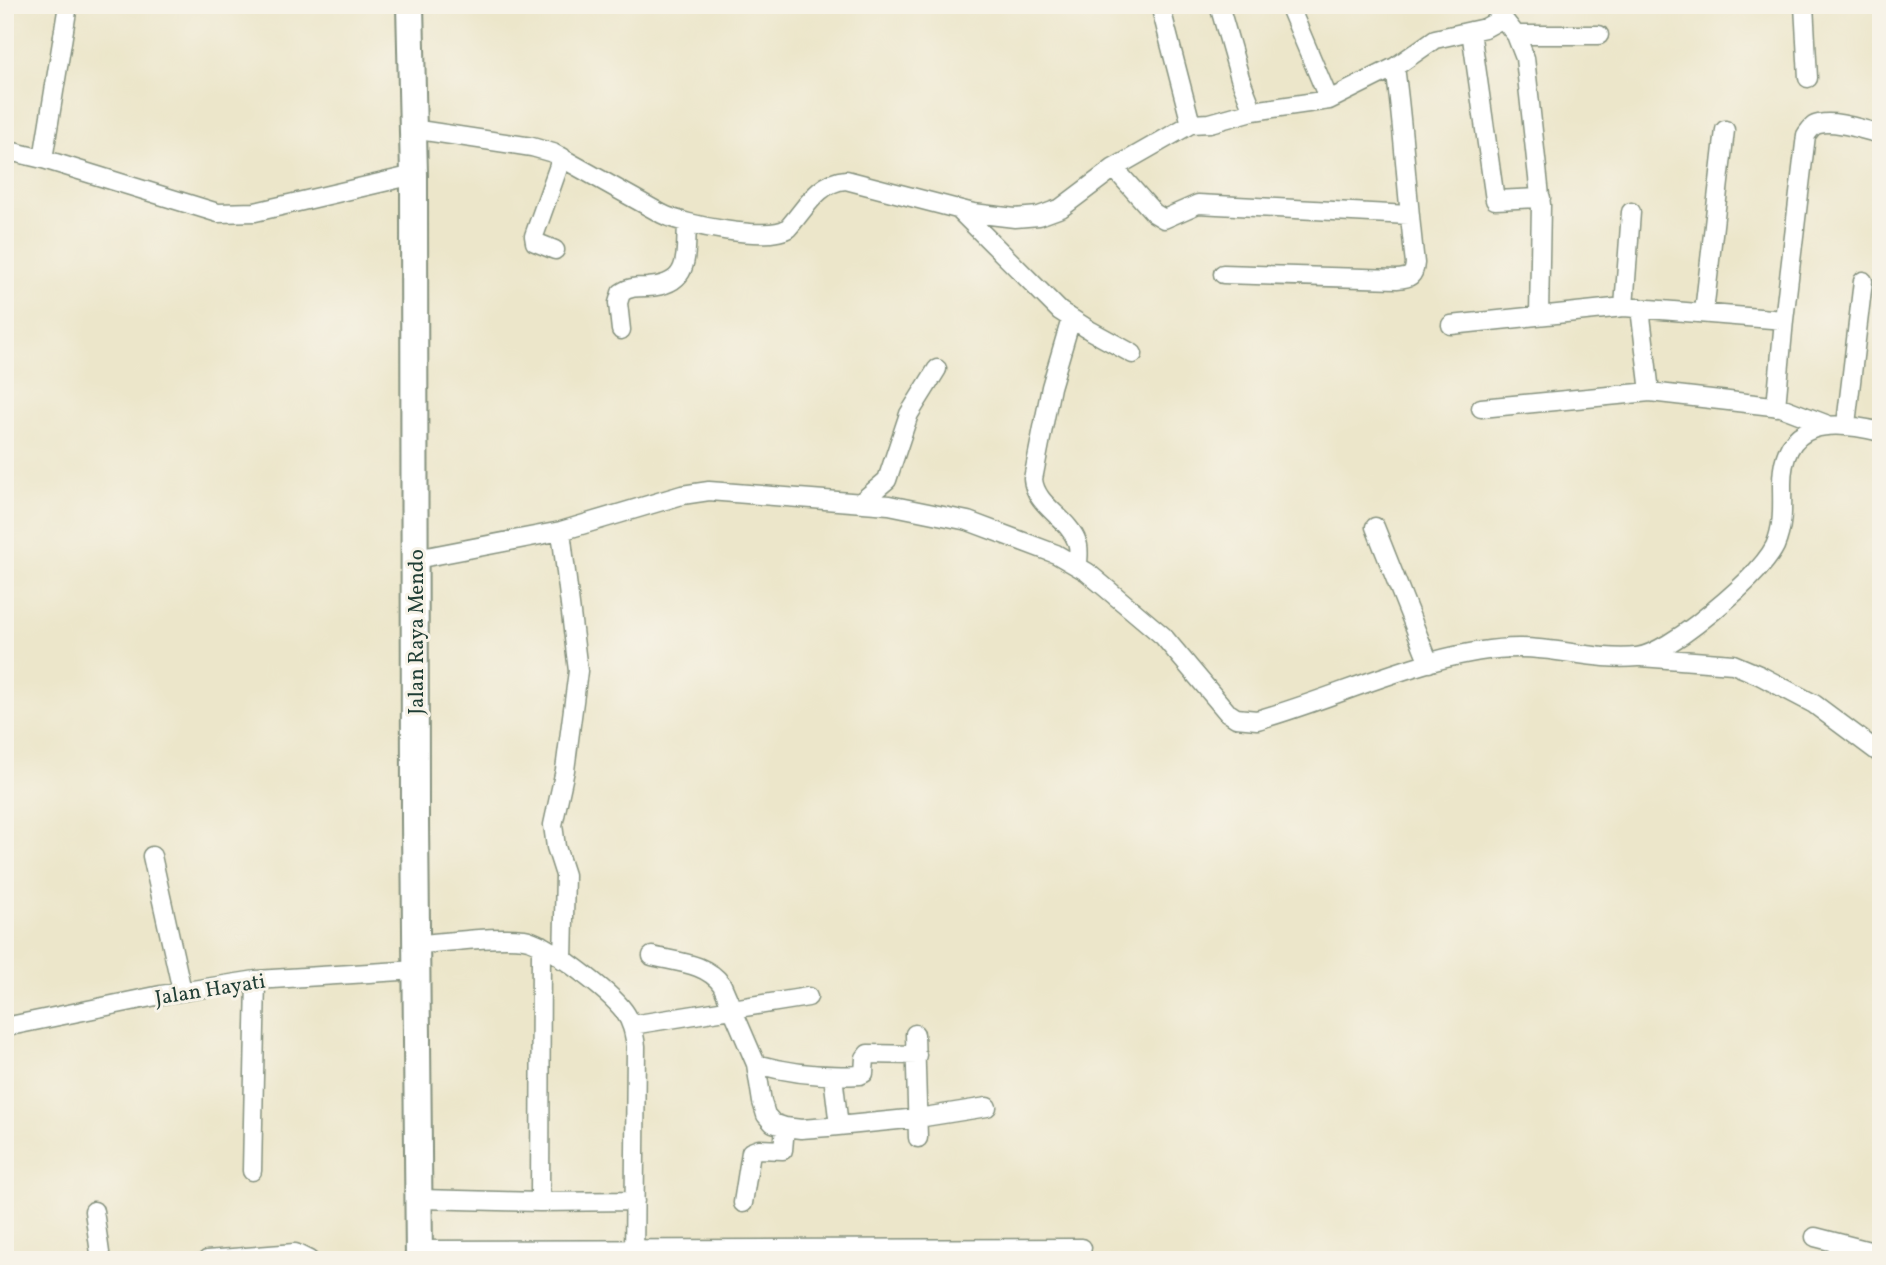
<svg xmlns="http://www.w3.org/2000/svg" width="1886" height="1265" viewBox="0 0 1886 1265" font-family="Vollkorn,serif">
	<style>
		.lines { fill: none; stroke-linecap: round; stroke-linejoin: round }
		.minor-casing { stroke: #86927f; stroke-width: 21 }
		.highway-casing { stroke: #86927f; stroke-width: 30 }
		.minor { stroke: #fff; stroke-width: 18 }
		.highway { stroke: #fff; stroke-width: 26 }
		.labels { text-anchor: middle; stroke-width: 6; stroke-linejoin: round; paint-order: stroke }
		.street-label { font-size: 21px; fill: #1f3d34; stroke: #f7f3e8 }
	</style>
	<rect width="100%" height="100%" fill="#f7f3e8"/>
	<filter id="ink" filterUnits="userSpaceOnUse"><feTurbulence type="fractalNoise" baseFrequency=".0143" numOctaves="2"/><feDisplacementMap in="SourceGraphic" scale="14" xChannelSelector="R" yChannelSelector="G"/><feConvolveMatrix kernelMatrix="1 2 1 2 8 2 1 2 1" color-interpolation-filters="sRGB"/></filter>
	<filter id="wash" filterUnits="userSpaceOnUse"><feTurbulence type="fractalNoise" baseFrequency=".00686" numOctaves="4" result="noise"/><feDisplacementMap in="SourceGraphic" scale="28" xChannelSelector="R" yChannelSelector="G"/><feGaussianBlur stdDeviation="1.57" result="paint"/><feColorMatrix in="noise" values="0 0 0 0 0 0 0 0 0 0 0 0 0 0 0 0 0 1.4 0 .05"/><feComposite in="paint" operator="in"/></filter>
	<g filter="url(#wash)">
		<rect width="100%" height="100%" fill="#ece6ca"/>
	</g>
	<g filter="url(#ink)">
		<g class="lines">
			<!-- minor casing -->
			<g class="minor-casing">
				<path id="minor" d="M1160,5L1191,124
					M1219,5L1240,78L1253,111
					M1289,5L1329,100
					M1804,5L1808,78
					M1501,16L1516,35L1525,58L1541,205L1539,316
					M1471,31L1495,200L1541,198
					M1516,35H1599
					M412,129L532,147L553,153L662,214C684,225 769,242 788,228C806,208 818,182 846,180L973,213L1015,218L1039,216L1061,208L1114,168L1191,124L1210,123L1253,111L1329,100L1395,67L1435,39L1485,28L1496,22L1502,13L1503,5
					M5,150L43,159L218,213L255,212L414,175
					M43,159L68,5
					M1114,168L1154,213L1164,219L1198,204L1409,215
					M959,210L1060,311L1091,331L1133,354
					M555,250L535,242L534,236L562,157
					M1223,274L1397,279C1410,278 1414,276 1415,263C1407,198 1404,132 1395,67
					M1624,307L1631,212
					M1640,308L1650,392
					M1704,312L1725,130
					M1071,319L1051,387L1033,479C1035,506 1069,518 1077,542C1080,549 1078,557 1078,565
					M1451,325L1624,307L1784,320
					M621,330L618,303L621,293C629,287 637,287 647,287C691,285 685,258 687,224
					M1776,407L1784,320L1806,135C1810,130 1812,125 1819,124C1837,120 1863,130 1881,134
					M1481,408L1650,392L1781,407L1828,425
					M1846,424L1863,281
					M861,502L887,480L909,414L937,369
					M1375,527L1429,663
					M561,531L578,671L565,770L553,825L556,847L565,875L563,960
					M416,559L561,531L682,495L709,491L889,505L968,521L1056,554L1087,572L1163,636L1227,712L1236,718L1257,720C1338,698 1437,647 1521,648C1559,648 1599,661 1637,657C1654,655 1683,635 1697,624C1720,606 1762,572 1775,546C1784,525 1782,506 1782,484C1782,418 1832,420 1881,432
					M1641,657L1733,664L1759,675L1814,704L1881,754
					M152,856L182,991
					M416,944C447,943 495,935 524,939C546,942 610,992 624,1011C632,1022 634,1033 636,1046L634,1260
					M652,956C676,962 707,963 722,985L756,1064L762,1102L766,1115L773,1123L785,1127L801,1129L828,1127L918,1118L987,1107
					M632,1025L808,997
					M5,1027L161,995L256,980L417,970
					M915,1034L918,1138
					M756,1064C792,1074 824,1077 860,1075L864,1073L865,1058L868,1054L917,1055
					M833,1076L839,1126
					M252,1171L256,980
					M420,1199L540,1202L635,1201
					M540,1202L541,945
					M743,1203L751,1152L759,1149L783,1150L785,1127
					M94,1211L101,1260
					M1815,1237L1881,1254
					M419,1250L1082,1248
					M207,1260L295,1253L309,1260"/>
			</g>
			<!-- highway casing -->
			<g class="highway-casing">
				<path id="highway" d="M410,5L414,175L415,820L419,1260"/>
			</g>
			<!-- minor -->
			<use href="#minor" class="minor"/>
			<!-- highway -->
			<use href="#highway" class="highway"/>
		</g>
	</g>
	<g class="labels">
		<!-- street labels -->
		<g class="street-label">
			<text transform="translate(416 632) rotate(-90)" y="7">Jalan Raya Mendo</text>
			<text transform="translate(210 989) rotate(-9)" y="7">Jalan Hayati</text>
		</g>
	</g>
	<!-- margin -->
	<rect width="1886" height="1265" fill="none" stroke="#f7f3e8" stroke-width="28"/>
</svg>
